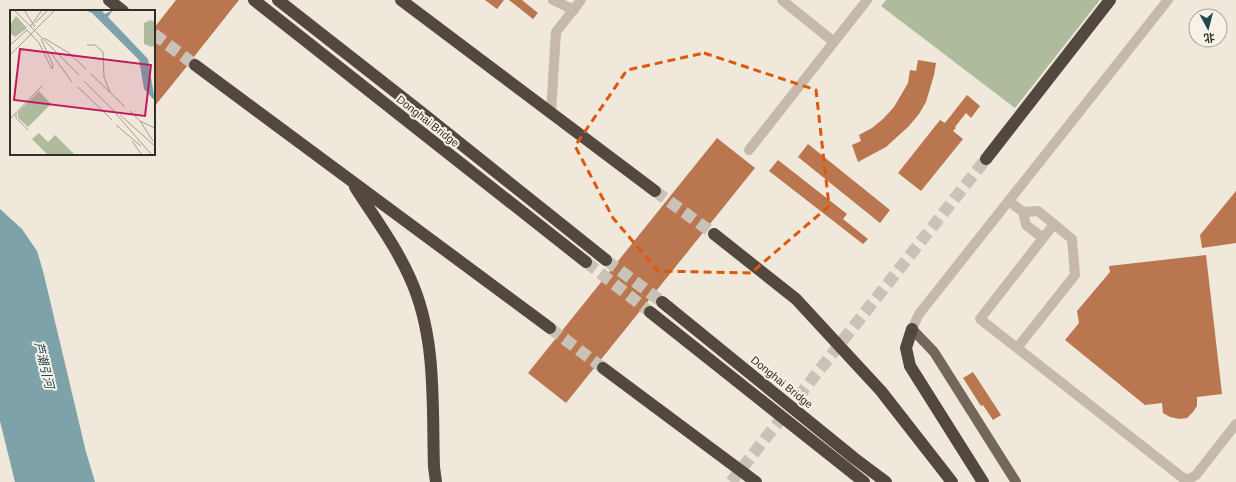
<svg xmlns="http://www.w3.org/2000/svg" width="1236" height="482" viewBox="0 0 1236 482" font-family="Arial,'Noto Sans SC',sans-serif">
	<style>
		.green { fill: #aebc9d }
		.water { fill: #7da2a9 }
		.building { fill: #b9764f }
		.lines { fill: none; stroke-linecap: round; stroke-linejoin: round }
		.highway-tunnel { stroke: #c9c3b7; stroke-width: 12; stroke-dasharray: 12 6; stroke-linecap: butt }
		.minor { stroke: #c6b9a9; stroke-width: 10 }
		.major { stroke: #74665a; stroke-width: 10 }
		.highway { stroke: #534840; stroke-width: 12 }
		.marked { fill: none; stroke: #df570d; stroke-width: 3; stroke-dasharray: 8 5; stroke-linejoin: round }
		.labels { text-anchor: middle; stroke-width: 4; stroke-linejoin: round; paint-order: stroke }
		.street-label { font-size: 11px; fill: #332d28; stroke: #f7f2e7 }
		.water-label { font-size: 12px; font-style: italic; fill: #224750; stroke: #f7f2e7 }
		.inset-road { fill: none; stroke: #a49d93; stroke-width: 1 }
		.view { fill: #c2185b; fill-opacity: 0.15; stroke: #c2185b; stroke-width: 2 }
		.inset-edge { fill: none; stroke: #332d28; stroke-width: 2 }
	</style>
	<rect width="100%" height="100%" fill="#efe8db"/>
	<!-- green -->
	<path class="green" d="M886,0H1100L1015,108L881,6Z"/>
	<!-- water -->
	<path class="water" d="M0,209L22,229L37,251L43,271L86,452L95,482H15L0,421Z"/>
	<!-- building -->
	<path class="building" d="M176,0H239L193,58L189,60L188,65L154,107V28Z
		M485,0H504L497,9Z
		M509,0H522L538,13L533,19Z
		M918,60L936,63L934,75L926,102L919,114L909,126L886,147L858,162L852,145L861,141L859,135L872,128L883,119L894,107L908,83L910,70L916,71Z
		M967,95L980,106L971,118L966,113L955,127L956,128L953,131L963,139L921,191L898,173L940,120L945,123Z
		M717,138L755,168L566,403L528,373Z
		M808,144L890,210L880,223L798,157Z
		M778,160L847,214L843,219L868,239L863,244L769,171Z
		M1236,191V243L1202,248L1200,235Z
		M1206,255L1222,394L1197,397V406L1193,412L1187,418L1179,419L1170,417L1163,413L1162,403L1145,405L1065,340L1079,323L1077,311L1110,272L1109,266Z
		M973,372L1001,415L993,420L983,405L981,406L963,378Z"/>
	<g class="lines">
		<!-- highway-tunnel -->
		<path class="highway-tunnel" d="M154,34L195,65
			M655,191L714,234
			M606,260L662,302
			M586,262L650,312
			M550,328L603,368
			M731,482L986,159"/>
		<!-- minor -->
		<path class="minor" d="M553,0L574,10
			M782,0L834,42
			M551,112L556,32L581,0
			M749,150L867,0
			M1009,201L1023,212L1026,225L1043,238
			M1054,224L980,319L1183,478L1189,479L1196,475L1236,424
			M912,329L919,314L1168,0
			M1017,348L1075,275L1072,239L1038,211L1023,212"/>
		<!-- major -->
		<path class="major" d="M912,329L934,352L1016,482"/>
		<!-- highway -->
		<path class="highway" d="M109,0L123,11
			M254,0L586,262
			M278,0L421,112L606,260
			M401,0L655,191
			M195,65L550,328
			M986,159L1110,0
			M355,187C374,217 396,246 410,278C437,337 432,404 434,467L436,482
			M714,234L796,299L881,391L952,482
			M662,302L854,458L886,482
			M650,312L864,482
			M912,329L906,348L910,366L983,482
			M603,368L756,482"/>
	</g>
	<!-- marked area -->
	<path class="marked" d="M704,53L816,90L829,206L751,273L658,271L613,218L575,146L627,70Z"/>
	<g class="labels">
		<!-- street labels -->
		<g class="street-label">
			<text transform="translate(428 121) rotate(38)" y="4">Donghai Bridge</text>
			<text transform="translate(782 382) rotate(39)" y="4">Donghai Bridge</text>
		</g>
		<!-- water labels -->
		<g class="water-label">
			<text transform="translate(44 365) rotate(76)" y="4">芦潮引河</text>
		</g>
	</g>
	<!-- overview -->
	<g transform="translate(10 10)">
		<rect width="145" height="145" fill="#efe8db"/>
		<path d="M6,6L17,18L5,27L0,23V15ZM140,10L145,12V35L142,37L134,34V13ZM29,81L41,94L18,117L8,108V102ZM29,123L38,132L45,125L65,145H38L22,129Z" fill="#aebc9d"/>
		<path d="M75,0H91L95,4L103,0L98,7L138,49L145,91L134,79L129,50L82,3Z" fill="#7da2a9"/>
		<path class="inset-road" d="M4,0L69,65M14,0L25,17M25,13L38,0M20,17L32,0M34,28L59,43L76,59M31,29L43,55L42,59M0,35L17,20L29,33L42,59M77,35H85L93,42L94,67L100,82M41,43L62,72M0,45L45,0M81,64L115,97M74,71L107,104M68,77L102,110M120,101L130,111L143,131M6,103V108L18,120M106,104L142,145M110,105L145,136M0,109L32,76M130,111L145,118M106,115L131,136M122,131L132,145"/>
		<path class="view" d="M10,39L141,55L135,106L4,90Z"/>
		<rect width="145" height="145" class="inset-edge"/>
	</g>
	<!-- north arrow -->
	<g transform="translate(1208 28) rotate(173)"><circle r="19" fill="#f7f2e7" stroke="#a9a39b"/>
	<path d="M0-3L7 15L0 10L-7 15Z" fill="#224750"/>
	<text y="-6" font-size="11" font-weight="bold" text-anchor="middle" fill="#332d28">北</text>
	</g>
</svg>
